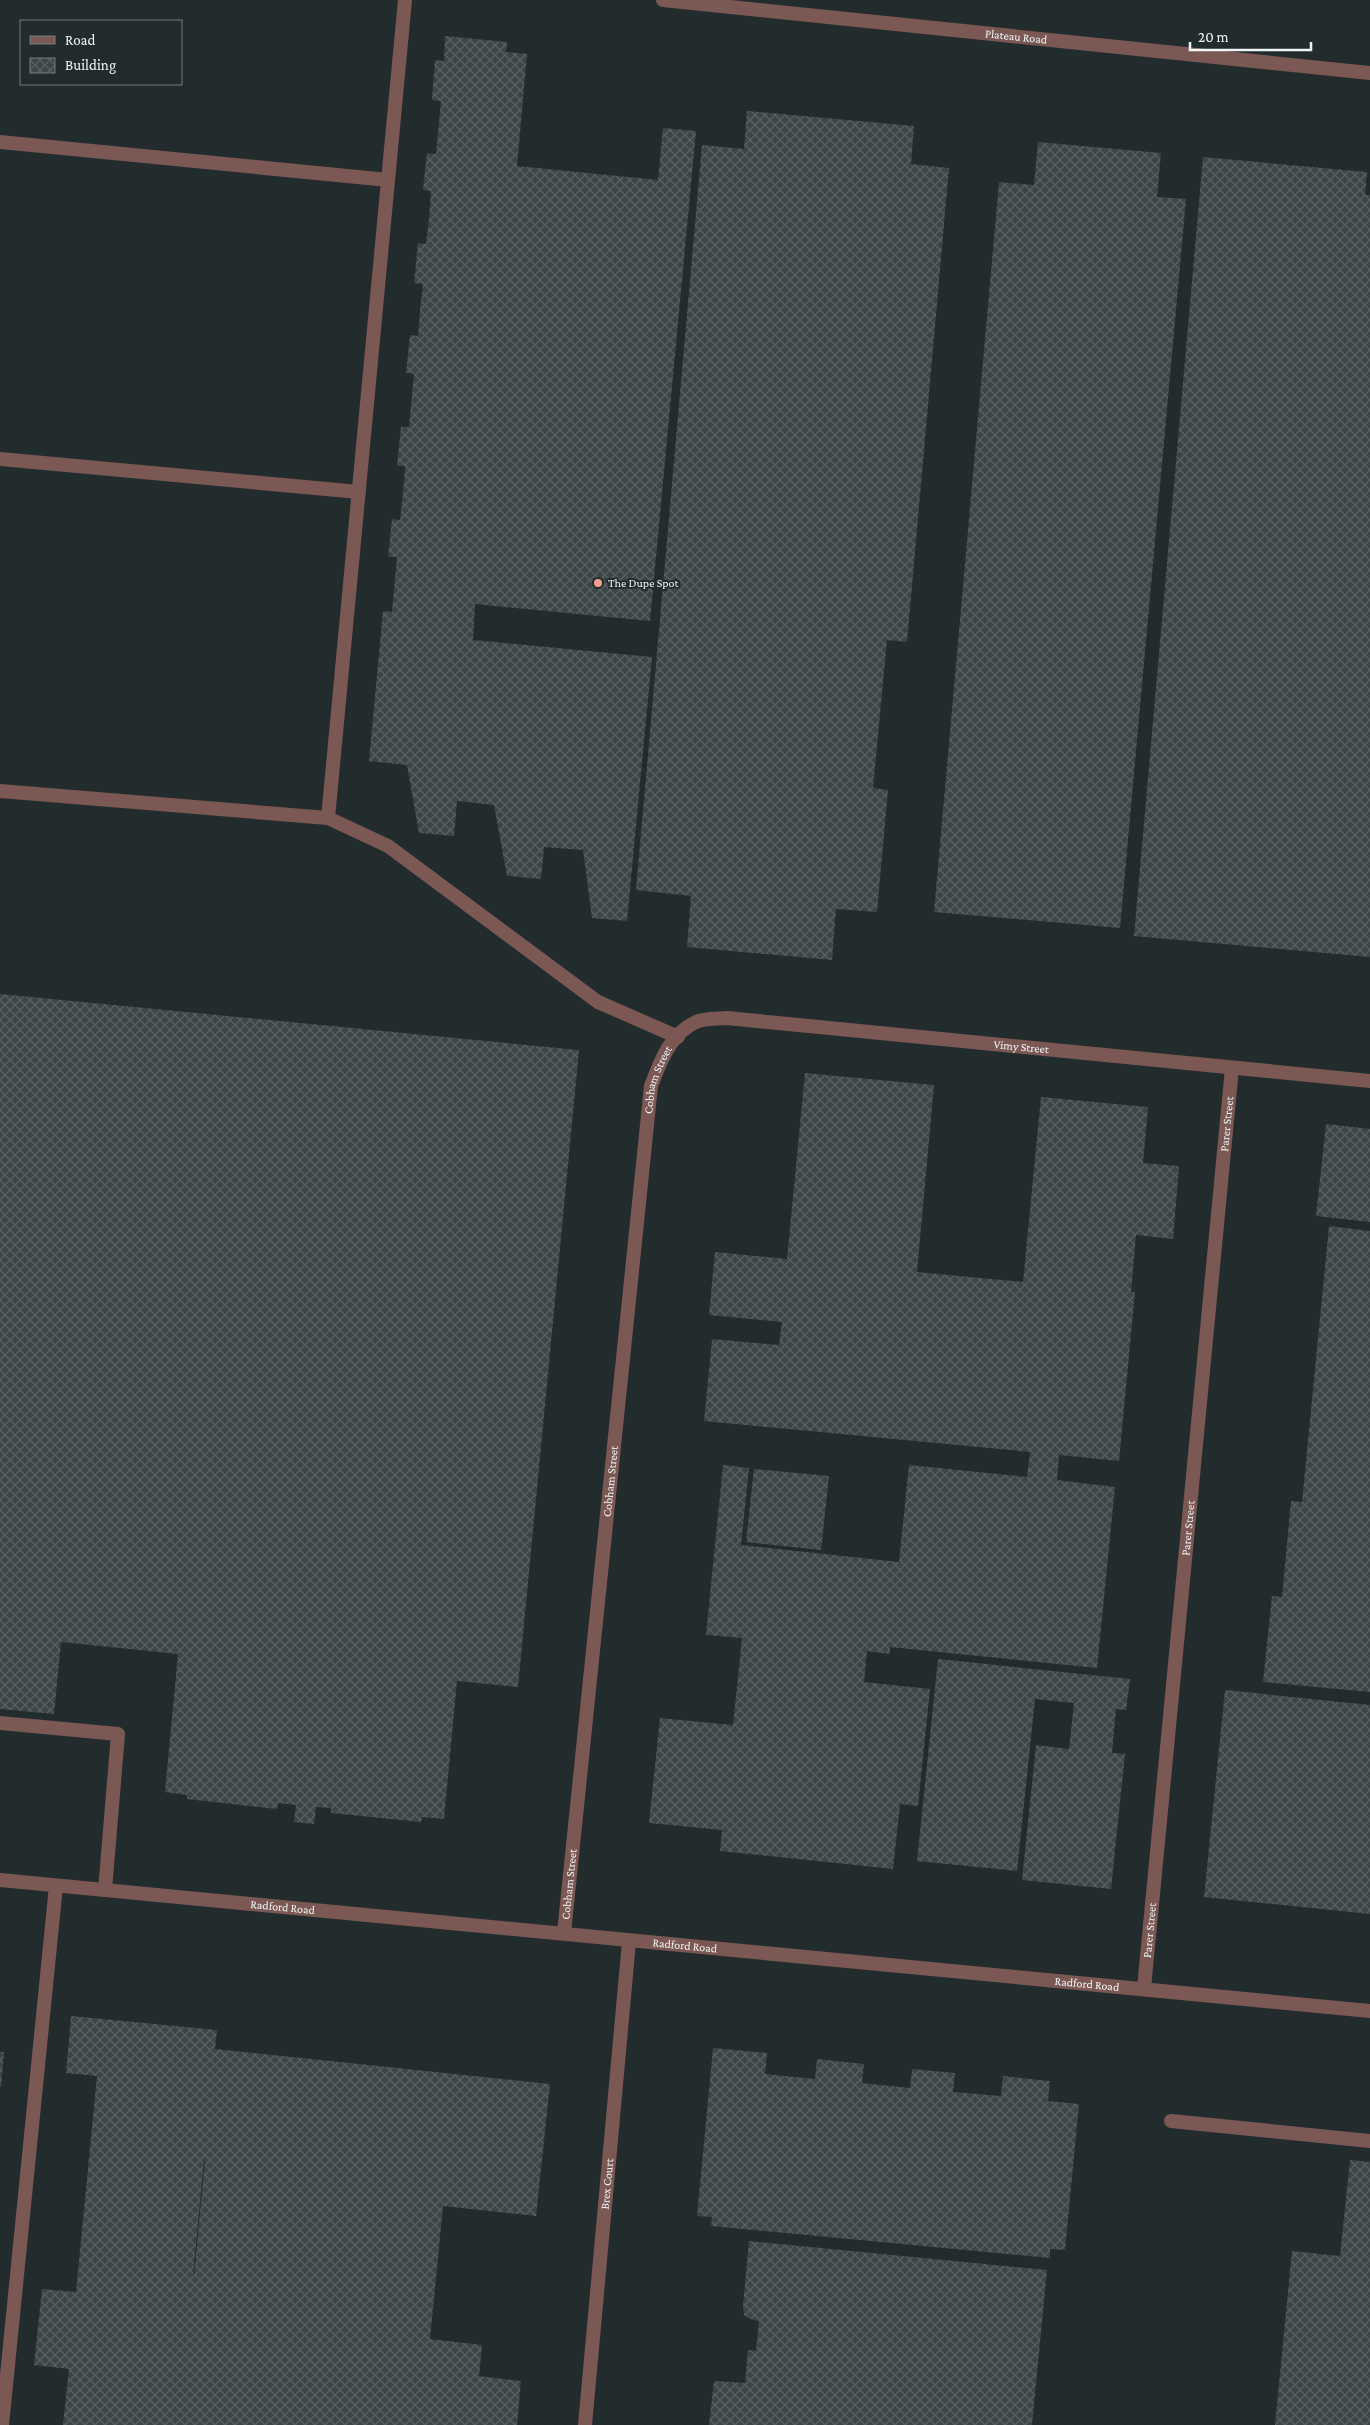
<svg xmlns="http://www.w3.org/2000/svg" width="1370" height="2425" viewBox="0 0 1370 2425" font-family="'Crimson Pro',serif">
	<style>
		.building { fill: url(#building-cross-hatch); fill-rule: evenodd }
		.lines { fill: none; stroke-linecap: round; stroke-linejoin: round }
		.service { stroke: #7b5854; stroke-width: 14 }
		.minor { stroke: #7b5854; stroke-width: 14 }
		.poi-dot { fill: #f59c93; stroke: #232c2d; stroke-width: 2 }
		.labels { text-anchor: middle; stroke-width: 4; stroke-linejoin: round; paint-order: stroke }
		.street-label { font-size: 12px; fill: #f0f6f6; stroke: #232c2d }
		.poi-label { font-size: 12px; fill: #f0f6f6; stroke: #232c2d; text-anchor: start }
	</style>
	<defs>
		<pattern id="building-cross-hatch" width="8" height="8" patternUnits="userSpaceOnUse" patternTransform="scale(1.25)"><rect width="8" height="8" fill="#3d4647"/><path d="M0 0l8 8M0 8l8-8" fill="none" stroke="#596162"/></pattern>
	</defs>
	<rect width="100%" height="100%" fill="#232c2d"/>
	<!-- building -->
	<path class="building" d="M445,36L507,42L506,52L527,54L517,166L658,180L663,128L696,131L650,621L475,604L473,640L652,657L627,921L592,918L583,850L544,847L541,879L507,876L494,805L457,801L454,836L419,833L407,765L369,761L383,611L392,612L397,557H388L392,519L400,520L403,494L405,466H397L401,427H409L414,374L406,373L410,335L418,336L420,311L423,284L414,283L418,243L426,244L429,219L431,191L423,190L425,170L427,153L436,154L441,101L432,100L435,60L444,61Z
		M747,111L914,126L911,164L949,168L907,642L887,640L873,788L888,790L877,912L836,909L832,960L687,947L691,896L636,890L702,145L744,149Z
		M1038,142L1161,153L1157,197L1186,199L1120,928L934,912L999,182L1034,185Z
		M1203,157L1367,172L1365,195H1370V957L1134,936Z
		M0,994L579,1050L518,1687L457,1681L444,1819L422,1817L421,1822L331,1813V1808L316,1807L314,1824L294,1822L296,1805L278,1803L277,1809L187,1799V1795L165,1792L178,1654L61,1642L54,1714L0,1709Z
		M805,1073L934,1085L917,1272L1023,1282L1041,1097L1148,1107L1143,1163L1179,1166L1173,1239L1136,1235L1131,1292H1135L1119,1461L1059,1455L1057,1480L1115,1487L1097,1668L890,1647V1654L867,1651L864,1682L930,1689L918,1806L900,1804L893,1869L720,1851L722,1830L649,1823L660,1718L733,1725L742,1638L706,1635L723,1465L749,1468L741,1545L899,1562L909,1465L1027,1477L1030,1452L704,1421L712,1339L779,1345L782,1322L709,1315L715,1252L787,1259Z
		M1326,1124L1370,1129V1222L1316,1216Z
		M1329,1226L1370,1231V1692L1263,1682L1272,1596L1282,1597L1291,1501L1302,1502Z
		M754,1469L829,1476L821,1550L746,1542Z
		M938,1659L1130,1679L1126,1710L1116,1709L1112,1753L1125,1754L1111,1889L1022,1880L1036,1745L1069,1749L1074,1703L1035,1699L1017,1871L917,1861Z
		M1225,1690L1370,1705V1914L1204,1897Z
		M71,2016L217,2030L215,2049L550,2084L536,2216L443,2206L430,2339L482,2345L479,2376L521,2381L517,2425H63L69,2369L34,2365L42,2289L76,2292L97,2076L66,2073ZM204,2161H205L194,2275H193Z
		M713,2048L767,2053L765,2074L815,2079L817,2059L864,2064L862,2083L910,2088L912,2069L955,2073L953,2092L1001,2096L1003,2076L1050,2081L1048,2101L1079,2104L1065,2250L1050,2249V2258L711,2226L712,2217L697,2216Z
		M0,2052H4L1,2087H0Z
		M1350,2160L1370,2162V2425H1275L1292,2251L1340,2256Z
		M749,2241L1047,2270L1032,2425H709L714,2381L745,2383L748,2350L756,2351L759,2321L750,2319L744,2315L743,2306Z"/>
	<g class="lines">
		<!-- service -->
		<path class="service" d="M405,0L328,818L388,846L598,1002L678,1037
			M0,142L388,180
			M0,459L359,492
			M0,791L328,818
			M0,1723L118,1734L105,1890
			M1171,2121L1370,2141
			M2,2425L56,1886"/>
		<!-- minor -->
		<g class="minor">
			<path id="s1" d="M663,0L1370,73"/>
			<path id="s2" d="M0,1880L1370,2011"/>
			<path id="s3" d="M564,1933L651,1086C660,1062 670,1034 696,1022C704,1018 718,1019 727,1018L1370,1081"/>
			<path id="s4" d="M1144,1988L1232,1068"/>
			<path id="s5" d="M585,2425L629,1942"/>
		</g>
	</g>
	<!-- markers -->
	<circle class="poi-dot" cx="598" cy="583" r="5"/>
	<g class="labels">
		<!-- street labels -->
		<g class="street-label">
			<text dy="4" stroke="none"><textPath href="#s1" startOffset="355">Plateau Road</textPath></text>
			<text dy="4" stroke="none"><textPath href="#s3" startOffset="1259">Vimy Street</textPath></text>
			<text dy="4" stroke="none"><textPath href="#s3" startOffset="859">Cobham Street</textPath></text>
			<text dy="4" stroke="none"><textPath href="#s4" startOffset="868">Parer Street</textPath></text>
			<text dy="4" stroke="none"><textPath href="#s3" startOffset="454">Cobham Street</textPath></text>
			<text dy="4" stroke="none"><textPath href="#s4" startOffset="462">Parer Street</textPath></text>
			<text dy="4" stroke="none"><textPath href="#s3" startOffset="49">Cobham Street</textPath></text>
			<text dy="4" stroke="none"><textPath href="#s2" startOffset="284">Radford Road</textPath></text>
			<text dy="4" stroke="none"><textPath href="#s4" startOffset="58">Parer Street</textPath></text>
			<text dy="4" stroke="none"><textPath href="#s2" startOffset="688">Radford Road</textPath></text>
			<text dy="4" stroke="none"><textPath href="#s2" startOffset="1092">Radford Road</textPath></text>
			<text dy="4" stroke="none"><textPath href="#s5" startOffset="242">Brex Court</textPath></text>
		</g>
		<!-- poi labels -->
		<g class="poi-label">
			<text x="608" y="587">The Dupe Spot</text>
		</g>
	</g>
	<!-- legend -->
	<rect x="20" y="20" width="162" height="65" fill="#232c2d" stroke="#757d7d"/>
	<rect x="30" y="36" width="25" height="8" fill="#7b5854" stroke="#757d7d"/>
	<text x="65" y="45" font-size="15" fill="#f0f6f6">Road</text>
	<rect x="30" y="58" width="25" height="15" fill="url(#building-cross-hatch)" stroke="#757d7d"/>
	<text x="65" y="70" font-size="15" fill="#f0f6f6">Building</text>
	<!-- scale -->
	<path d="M1190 42v8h121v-8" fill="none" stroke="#f0f6f6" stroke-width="2.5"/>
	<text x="1198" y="42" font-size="15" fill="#f0f6f6" stroke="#232c2d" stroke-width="4" paint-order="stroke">20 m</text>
</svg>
